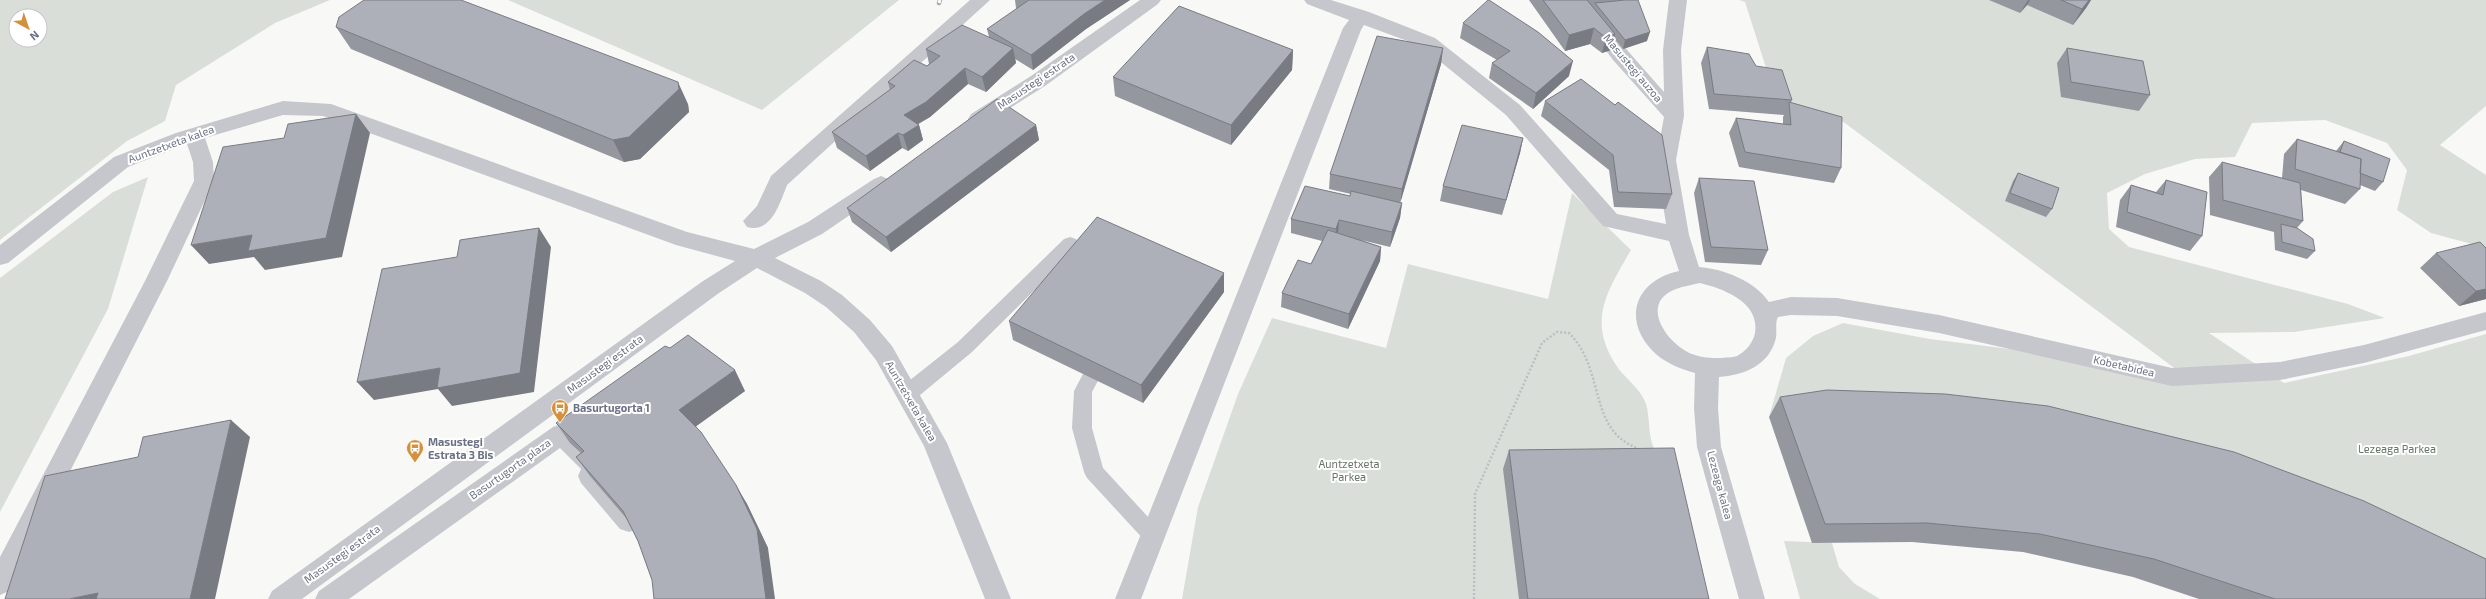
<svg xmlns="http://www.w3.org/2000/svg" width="2486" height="599" viewBox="0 0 2486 599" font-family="'Exo 2',sans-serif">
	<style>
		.green { fill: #d9dfd8; fill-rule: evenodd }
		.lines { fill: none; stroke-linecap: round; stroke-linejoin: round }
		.path { stroke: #bdbec2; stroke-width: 2.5; stroke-dasharray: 2 2; stroke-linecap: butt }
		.lane { fill: #c5c7cc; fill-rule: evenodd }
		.street { fill: #c5c7cc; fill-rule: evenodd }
		.rail-casing { stroke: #a7a9b0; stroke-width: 4.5 }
		.rail { stroke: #fff; stroke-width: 3; stroke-dasharray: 9; stroke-linecap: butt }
		.wall { fill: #95979f }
		.shaded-wall { fill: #797b82 }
		.building { fill: #adb0b9; stroke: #797b82 }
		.labels { text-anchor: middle; stroke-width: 4; stroke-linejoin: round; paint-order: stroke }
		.street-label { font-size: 11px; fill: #6b7185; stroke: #fff }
		.poi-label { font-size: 11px; font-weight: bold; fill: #6b7185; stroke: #fff; text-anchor: start }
		.park-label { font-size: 11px; fill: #657766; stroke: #fff }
	</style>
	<rect width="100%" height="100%" fill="#f8f9f7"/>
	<!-- green -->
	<path class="green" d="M0,0H330L275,23L176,85L165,121L127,141L0,240ZM16,16H40V40H16Z
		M508,0H899L762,110Z
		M1739,0H2486V106L2440,145L2486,175V248L2431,233L2397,210L2407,170L2387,143L2325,120L2252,123L2235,157L2195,159L2145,174L2107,193L2109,229L2129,247L2348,304L2385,318L2294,332L2209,333L2284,383L2409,356L2486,334V591L1815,411L1769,417L1786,358L1813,336L1843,323L1930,339L2177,370L1838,118L1776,99L1745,2Z
		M148,177L108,309L0,512V278L113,192Z
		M1572,193L1631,250C1607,292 1586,322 1618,368C1627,380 1641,389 1646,404C1650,417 1648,433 1653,446C1656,453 1661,461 1665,468L1519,599H1182L1198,507L1238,394L1272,318L1386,348L1408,264L1548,299Z
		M1784,541L1832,543L1839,567L1855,584L1880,599H1800Z"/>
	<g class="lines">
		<!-- path -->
		<path class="path" d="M1474,599L1475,494L1542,343L1557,332L1569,333C1599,363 1592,406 1615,433C1621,441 1631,445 1640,450"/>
		<!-- lane -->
		<path class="lane" d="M1070,237L1076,239L1079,244L1076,249L972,352L914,400L907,402L900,400L898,394L900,388L958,342L1064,239Z
			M1091,369L1098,372L1100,377L1092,392V428L1103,468L1160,530L1163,536L1160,542L1153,545L1146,542L1087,478L1084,472L1072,428L1074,391L1084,372Z"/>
		<!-- street -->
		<path class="street" d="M970,0H990L787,185C780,203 771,234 747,227L743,221L757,206L771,176Z
			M1140,0H1161L1158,4L1045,86L985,124L978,126L971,124L968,119L971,114L1031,76Z
			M1304,0H1331L1369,12L1435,38L1520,105L1617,214L1666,224L1656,160L1664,117L1613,60L1568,0H1587L1627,50L1664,92L1663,50L1669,0H1687L1681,50L1684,116L1676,160L1689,235L1699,267C1724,269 1755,281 1769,302L1791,297L1837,298L1939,315L2172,368L2280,362L2364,345L2486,312V330L2364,363L2280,380L2172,386L1939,333L1837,316L1791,315L1778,317C1775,321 1777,332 1776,338C1769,366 1744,375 1719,377L1718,408L1721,447L1765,599H1739L1697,447L1694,408L1695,373C1681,369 1668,364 1657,355C1621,323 1633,281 1679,271L1669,241L1603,226L1506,115L1421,46L1364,25L1361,30L1141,599H1115L1343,28L1349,20L1307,4ZM1700,283C1724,289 1760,302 1755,333C1753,343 1746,351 1737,356C1732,358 1726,357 1722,358C1711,358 1702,358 1692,354C1667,344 1638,303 1676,289C1684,286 1692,285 1700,283Z
			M283,101L331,104L687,232L754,249L808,222L874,179L881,176L888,179L891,184L888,189L822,234L775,258L821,281L842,295L870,320L892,346L947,443L1011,599H985L924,446L876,360L854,332L826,307L805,293L757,268L719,293L302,599H268L272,591L703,281L735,261L676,245L323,116L283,115L205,138L213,162L214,181L167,281L9,591L0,595V557L145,281L194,181L193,162L187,144L128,167L8,263L0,265V245L114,157L176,133Z
			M561,424L569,427L608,463L611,470L607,478L638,513L641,521L638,529L629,532L620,529L581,483L578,476L581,469L560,448L349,599H315L319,591L553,427Z"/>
		<!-- rail casing -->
		<g class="rail-casing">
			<path id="rail" d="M939,3L940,0"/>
		</g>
		<!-- rail -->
		<use href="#rail" class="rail"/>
	</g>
	<!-- wall -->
	<path class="wall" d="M1015,0H1130L1086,29L1033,70L1015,59L1016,63L986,92L968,84L930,117L918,124L919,125L923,140L908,151L902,148L870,171L837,148L832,132L890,90L888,82L927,66L929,64L926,49L989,37L987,29L1017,9L1016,8Z
		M1529,0H1638L1647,41L1623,49L1614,38L1611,50L1602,53L1590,44L1565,51Z
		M1989,0H2091L2086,8L2073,25L2027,5L2020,13Z
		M1463,23L1569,76L1533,109L1489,78L1492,63L1497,60L1460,38Z
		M336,27L688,104L689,112L640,159L624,162L351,49Z
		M1707,47L1756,66L1792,100L1791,102L1841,168L1834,183L1739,167L1729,133L1736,118L1783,124V117L1784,115L1709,109L1701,63Z
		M1443,48L1441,64L1400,202L1402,203L1400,218L1390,247L1361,240L1381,247L1380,261L1348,329L1281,307L1282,293L1311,264L1322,241L1291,233V219L1350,196L1351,194L1329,189L1330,174Z
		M2067,48L2150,95L2139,111L2061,97L2057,63Z
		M1293,50L1292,70L1231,145L1115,96L1113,77Z
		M1545,101L1672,194L1666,209L1614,207L1609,170L1541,116Z
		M1036,125L1039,140L891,252L852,222L847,208Z
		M1523,138L1520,153L1502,215L1440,201L1443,186Z
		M2297,139L2336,151L2344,141L2383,182L2375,191L2360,185V189L2345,204L2301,190L2303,221L2297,228L2315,251L2307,259L2275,250L2274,232L2210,215L2209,177L2222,162L2282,178L2284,154Z
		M2018,173L2052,209L2046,217L2005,201L2013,181Z
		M1699,178L1768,250L1761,265L1705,262L1694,193Z
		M2166,180L2202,236L2190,251L2116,227L2120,200L2131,185L2156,192Z
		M2436,253L2486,299L2459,306L2420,268Z
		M1224,292L1143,403L1013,340L1009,321Z
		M670,348L745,391L696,426L747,504L768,548L652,580L638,541L626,518L590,476L576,457L581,453L570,443L556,423Z
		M1780,397L2486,599H2199L2133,577L2023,552L1912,542L1812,543L1769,417Z
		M1509,450L1709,599H1519L1503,469Z"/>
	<!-- shaded-wall -->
	<path class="shaded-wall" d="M1105,0H1130L1086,29L1033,70L1031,55L1084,14Z
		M2028,0H2030L2027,5L2020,13Z
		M2089,0H2091L2086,8L2073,25L2082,9Z
		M1594,28L1590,44L1565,51L1569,35Z
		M1650,32L1647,41L1623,49L1625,40Z
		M1615,34L1611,50L1602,53L1606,38Z
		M1013,48L1016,63L986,92L982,77Z
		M1443,48L1441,64L1400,204L1402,189Z
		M1293,50L1292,70L1231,145V125Z
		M1573,61L1569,76L1533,109L1536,93Z
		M965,68L968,84L930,117L908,130L904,115Z
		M678,82L688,104L689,112L640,159L624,162L613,140Z
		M356,114L370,133L342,257L265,270L254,257L209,264L191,245L252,235Z
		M919,125L923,140L908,151L903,135Z
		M1036,125L1039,140L891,252L886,237Z
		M898,133L902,148L870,171L866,156Z
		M1523,138L1520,153L1502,215L1506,200Z
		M1402,203L1400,218L1390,247L1392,232Z
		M1339,220L1338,235L1335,244L1336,229Z
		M539,228L551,247L534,392L452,406L438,389L374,400L357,382L440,368Z
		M1381,247L1380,261L1348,329L1349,314Z
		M1224,273V292L1143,403L1141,385Z
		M2486,289V299L2459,306L2476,291Z
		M735,370L745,391L691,430L679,410Z
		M231,420L250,437L215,599H190Z
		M736,485L747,504L768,548L775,599H766Z
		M98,593L107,599H69Z"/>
	<!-- building -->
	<path class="building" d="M364,0H461L678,82L679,89L629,137L613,140L336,27L339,17Z
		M1029,0H1105L1084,14L1031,55L987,29Z
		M1488,0H1489L1538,32L1573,61L1536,93L1492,63L1510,51L1463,23Z
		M1543,0H1587L1615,34L1606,38L1594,28L1569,35Z
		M1625,0H1638L1650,32L1625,40L1595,3Z
		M2061,0H2089L2082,9Z
		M1179,6L1293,50L1231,125L1113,77Z
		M962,25L1013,48L982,77L965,68L926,102L904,115L919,125L903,135L898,133L866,156L832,132L895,86L888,82L914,60L927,66L940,56L926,49Z
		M1377,36L1443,48L1402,189L1330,174Z
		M1707,47L1749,54L1756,66L1782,70L1792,100L1714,94Z
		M2067,48L2143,61L2150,95L2071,82Z
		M1581,79L1615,105L1618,102L1662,135L1672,194L1618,192L1613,155L1545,101Z
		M997,99L1036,125L886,237L847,208Z
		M1789,102L1842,117L1841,168L1745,152L1736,118L1791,125Z
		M356,114L326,238L248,251L252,235L191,245L223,147L284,138L288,124Z
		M1462,125L1523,138L1506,200L1443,186Z
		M2297,139L2361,159L2360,189L2295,169Z
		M2344,141L2390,159L2383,182L2360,173L2361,159L2340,152Z
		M2222,162L2300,183L2303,221L2223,200Z
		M2018,173L2059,188L2052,209L2010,193Z
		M1699,178L1754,181L1768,250L1711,247Z
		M2166,180L2207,192L2202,236L2127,212L2131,185L2163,195Z
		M1305,186L1350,196L1351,191L1402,203L1392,232L1339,220L1336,229L1291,219Z
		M1097,217L1224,273L1141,385L1009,321Z
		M2281,224L2297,228L2313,239L2315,251L2282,242Z
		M539,228L520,373L437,388L440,368L357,382L382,269L457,257L460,240Z
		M1328,230L1381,247L1349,314L1282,293L1298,260L1311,264Z
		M2480,242L2486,248V289L2476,291L2436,253Z
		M688,335L735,370L679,410L701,432L736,485L757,529L766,599H654L652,580L638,541L623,511L576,457L584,451L556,423L665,346L670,348Z
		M1827,390L1945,394L2048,406L2234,452L2364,501L2486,559V599H2275L2154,559L2040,534L1927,523L1825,524L1780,397Z
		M231,420L190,599H96L98,593L69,599H5L45,476L138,457L143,437Z
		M1674,448L1709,599H1528L1509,450Z"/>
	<!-- icons -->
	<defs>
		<g id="bus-pin" transform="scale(0.9)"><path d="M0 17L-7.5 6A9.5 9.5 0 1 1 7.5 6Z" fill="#d3903d" stroke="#fff"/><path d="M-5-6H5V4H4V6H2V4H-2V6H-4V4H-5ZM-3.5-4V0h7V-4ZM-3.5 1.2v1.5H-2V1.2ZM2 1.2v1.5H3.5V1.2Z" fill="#fff"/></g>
	</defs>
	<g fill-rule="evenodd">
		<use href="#bus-pin" x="560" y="408"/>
		<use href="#bus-pin" x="415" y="448"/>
	</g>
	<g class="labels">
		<!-- street labels -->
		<g class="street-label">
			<text transform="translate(1633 68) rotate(50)" y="4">Masustegi auzoa</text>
			<text transform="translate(1036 81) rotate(-34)" y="4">Masustegi estrata</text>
			<text transform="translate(171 144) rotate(-20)" y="4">Auntzetxeta kalea</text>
			<text transform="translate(605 364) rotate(-36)" y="4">Masustegi estrata</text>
			<text transform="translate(2124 366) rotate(13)" y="4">Kobetabidea</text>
			<text transform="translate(911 401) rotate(60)" y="4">Auntzetxeta kalea</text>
			<text transform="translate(510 469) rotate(-35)" y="4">Basurtugorta plaza</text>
			<text transform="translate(1720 485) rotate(75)" y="4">Lezeaga kalea</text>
			<text transform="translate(342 554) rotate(-36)" y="4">Masustegi estrata</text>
		</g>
		<!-- poi labels -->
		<g class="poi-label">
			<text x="573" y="412">Basurtugorta 1</text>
			<text x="428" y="446">Masustegi<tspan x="428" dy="13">Estrata 3 Bis</tspan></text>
		</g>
		<!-- park labels -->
		<g class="park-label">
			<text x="2397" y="453">Lezeaga Parkea</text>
			<text x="1349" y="468">Auntzetxeta<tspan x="1349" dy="13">Parkea</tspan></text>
		</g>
	</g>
	<!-- north arrow -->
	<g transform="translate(28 28) rotate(140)"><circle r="19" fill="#ffffff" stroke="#c4c6ce"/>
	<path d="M0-3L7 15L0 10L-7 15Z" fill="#d3903d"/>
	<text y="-6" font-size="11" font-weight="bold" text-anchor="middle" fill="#6b7185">N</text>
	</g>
</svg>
